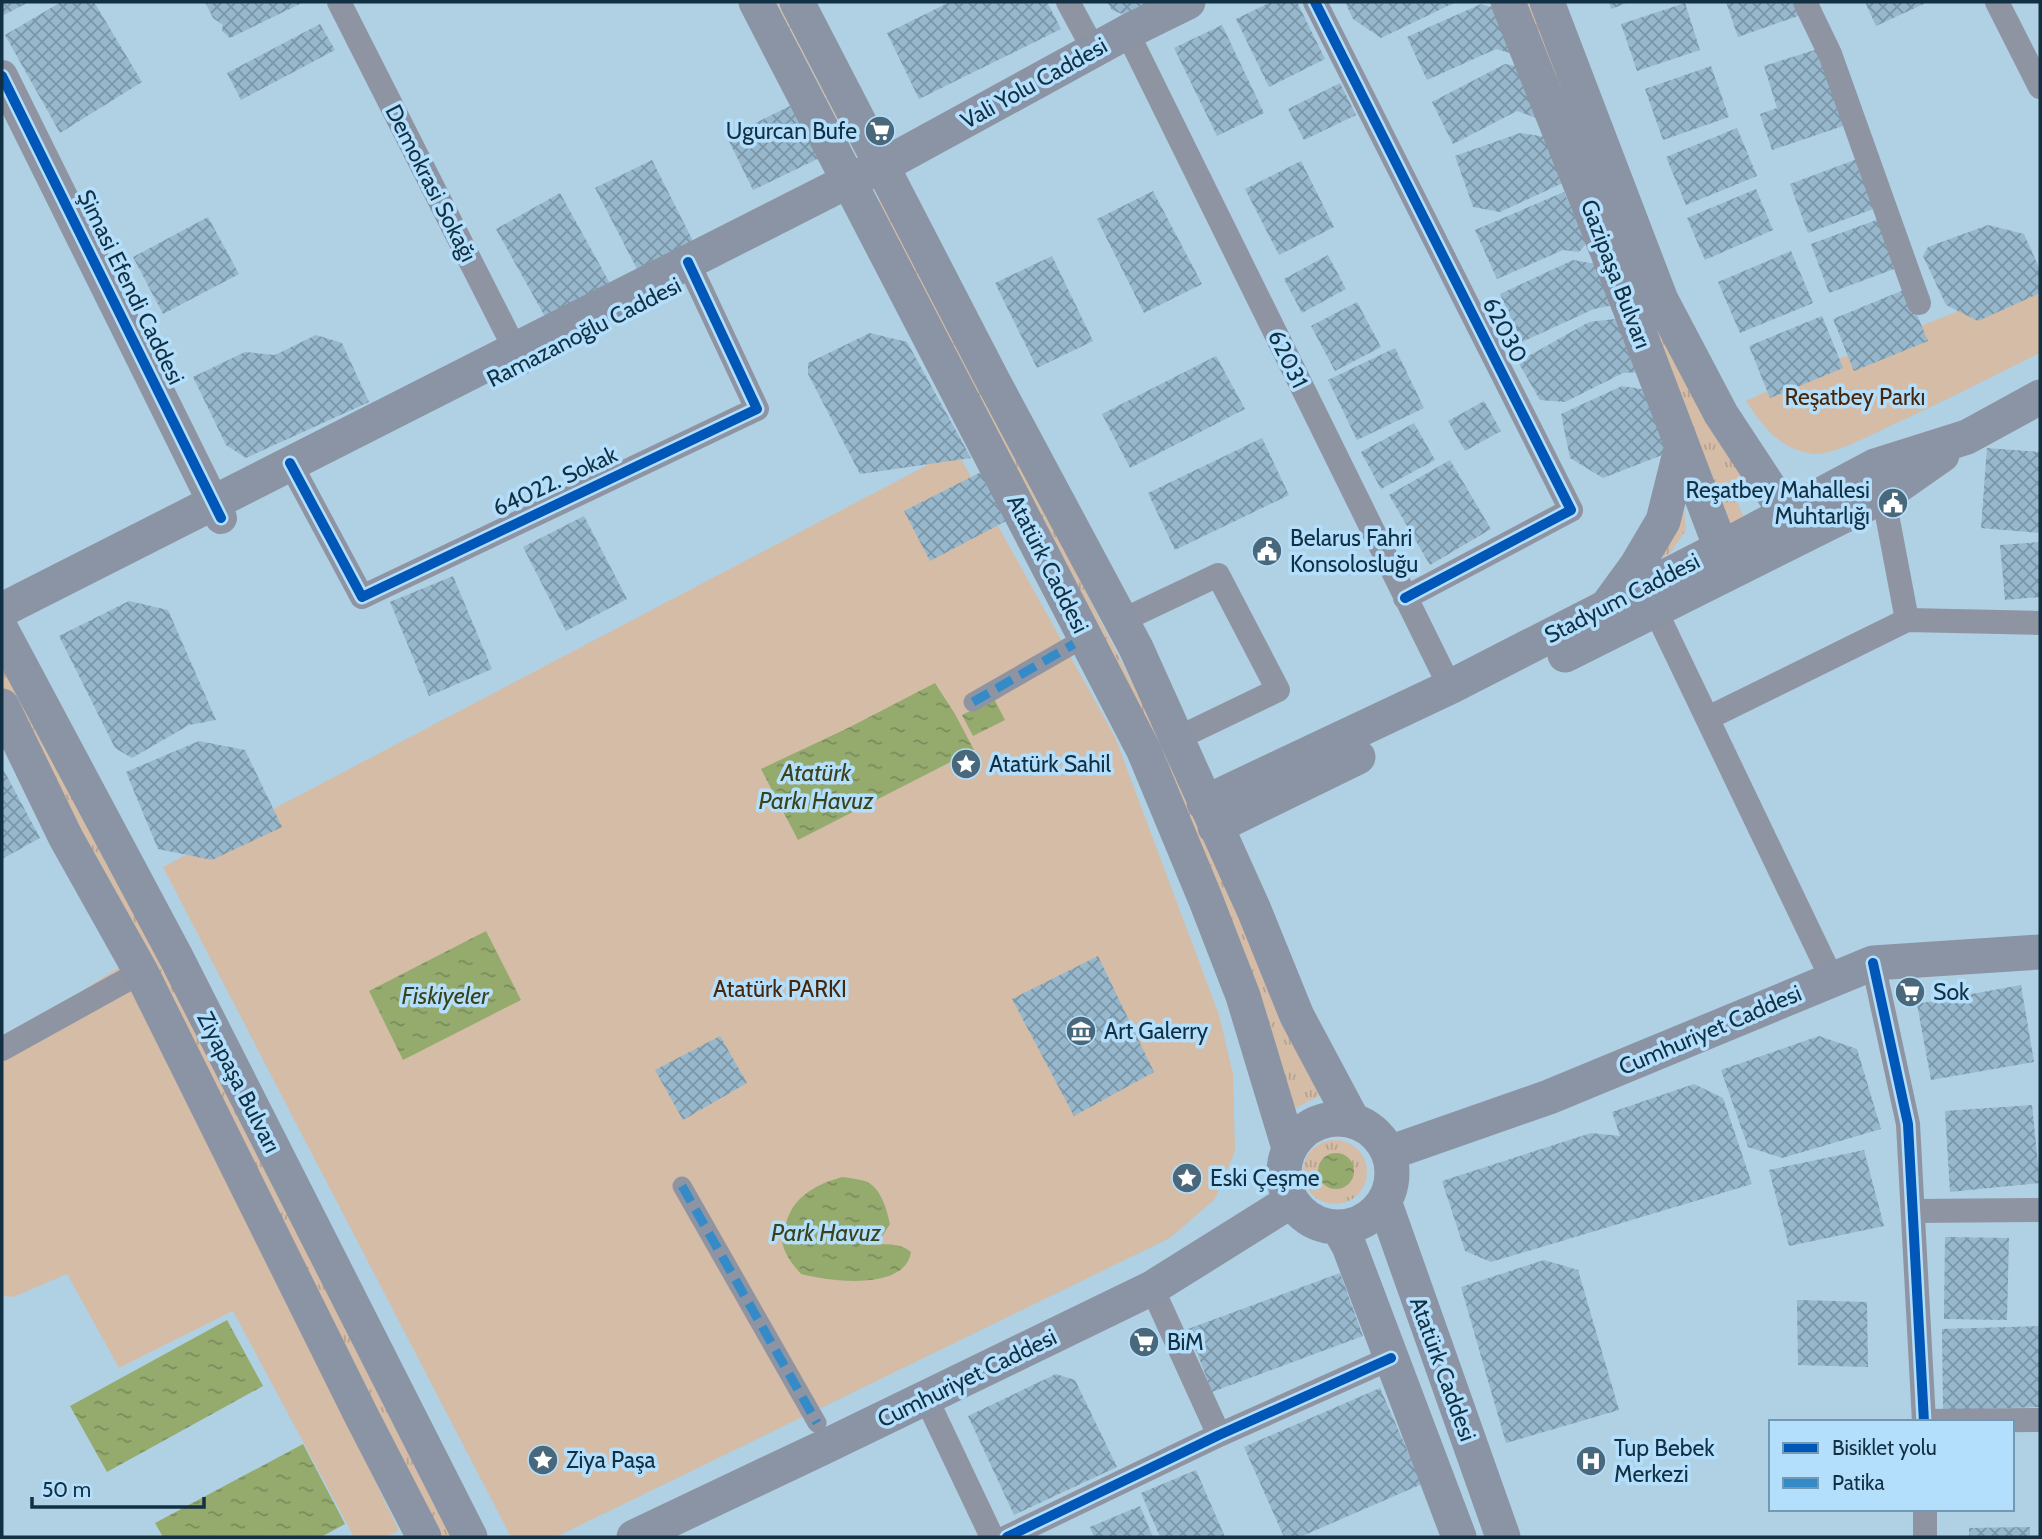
<svg xmlns="http://www.w3.org/2000/svg" width="2042" height="1539" viewBox="0 0 2042 1539" font-family="Cabin,sans-serif">
	<style>
		.grass { fill: url(#grass-tufts) }
		.green { fill: #d4bca6 }
		.water { fill: url(#water-ripples) }
		.building { fill: url(#building-cross-hatch) }
		.lines { fill: none; stroke-linecap: round; stroke-linejoin: round }
		.pedestrian { stroke: #8f94a3; stroke-width: 19 }
		.minor { stroke: #8f94a3; stroke-width: 24 }
		.tertiary { stroke: #8f94a3; stroke-width: 32 }
		.secondary { stroke: #8b94a4; stroke-width: 35 }
		.quiet { stroke: #348bc8; stroke-width: 9; stroke-dasharray: 18 9; stroke-linecap: butt }
		.cycleway-casing { stroke: #b4dffc; stroke-width: 15 }
		.cycleway { stroke: #0057b8; stroke-width: 10 }
		.labels { text-anchor: middle; stroke-width: 7; stroke-linejoin: round; paint-order: stroke }
		.street-label { font-size: 23px; fill: #113043; stroke: #b4dffc }
		.poi-label { font-size: 23px; fill: #113043; stroke: #b4dffc; text-anchor: start }
		.park-label { font-size: 23px; fill: #46270c; stroke: #b4dffc }
		.water-label { font-size: 24px; font-style: italic; fill: #3a421a; stroke: #b4dffc }
	</style>
	<defs>
		<pattern id="grass-tufts" width="24" height="20" patternUnits="userSpaceOnUse" patternTransform="scale(1.75)"><rect width="24" height="20" fill="#d4bca6"/><path d="M3 7l-1-3M5 7V3M7 7l1-3M15 17l-1-3M17 17v-4M19 17l1-3" fill="none" stroke="#b5a290"/></pattern>
		<pattern id="water-ripples" width="26" height="14" patternUnits="userSpaceOnUse" patternTransform="scale(1.75)"><rect width="26" height="14" fill="#95ab6e"/><path d="M2 4q2-2 4 0t4 0M15 11q2-2 4 0t4 0" fill="none" stroke="#788c5c"/></pattern>
		<pattern id="building-cross-hatch" width="8" height="8" patternUnits="userSpaceOnUse" patternTransform="scale(1.75)"><rect width="8" height="8" fill="#97b8cc"/><path d="M0 0l8 8M0 8l8-8" fill="none" stroke="#7a96a7"/></pattern>
	</defs>
	<rect width="100%" height="100%" fill="#b0d0e4"/>
	<!-- grass -->
	<path class="grass" d="M776,2H786L855,135L848,141Z
		M1522,2H1532L1745,482L1735,497L1744,518L1731,526Z
		M886,198L1152,722L1323,1094L1290,1111L877,202Z
		M1681,477L1686,530L1670,553L1645,569Z
		M2,656L456,1537H439L2,687Z
		M1303 1172a32 32 0 1 1 64 0a32 32 0 1 1-64 0Z"/>
	<!-- green -->
	<path class="green" d="M2040,278V353C1989,378 1938,404 1886,428C1869,436 1832,455 1815,454C1781,451 1763,427 1746,401L1834,361Z
		M956,450L1115,737L1219,1015L1233,1074L1235,1151L1215,1199L1170,1238L556,1537H511L163,867Z
		M121,966L242,1202L399,1531L385,1537H354L233,1311L119,1368L67,1274L13,1297L2,1296V1042Z"/>
	<!-- water -->
	<path class="water" d="M935,683L955,714L974,750L798,840L761,769L850,727Z
		M994,699L1005,720L973,736L962,715Z
		M486,931L521,1000L403,1060L369,991Z
		M1318 1171a18 18 0 1 1 36 0a18 18 0 1 1-36 0Z
		M842,1177C850,1178 858,1179 865,1181C881,1187 887,1210 890,1224L883,1235L867,1239L866,1245C879,1244 901,1242 911,1252C905,1292 827,1281 801,1274C793,1265 783,1253 782,1240C781,1236 784,1229 786,1224C792,1197 817,1184 842,1177Z
		M227,1320L263,1386L107,1472L70,1406Z
		M303,1444L345,1524L321,1537H163L155,1523Z"/>
	<!-- building -->
	<path class="building" d="M2,2H29L2,16Z
		M61,2H94L142,82L60,133L5,35Z
		M205,2H304L230,38L222,31L223,25L213,18Z
		M950,2H1047L1061,29L919,99L887,33Z
		M1107,2H1167L1135,19L1112,10Z
		M1271,2H1297L1325,59L1269,87L1236,19Z
		M1345,2H1456L1381,38L1353,19Z
		M1609,2H1630L1611,9Z
		M1726,2H1800L1804,14L1738,37Z
		M1865,2H1928L1876,26Z
		M1685,3L1700,50L1637,71L1621,24Z
		M1481,4L1505,11L1517,55L1496,49L1427,80L1407,37Z
		M320,24L335,50L241,100L227,73Z
		M1222,25L1264,113L1217,136L1174,48Z
		M1821,48L1846,125L1772,150L1760,114L1777,108L1764,66Z
		M1505,64L1528,68L1542,120L1517,111L1453,144L1432,102Z
		M1711,66L1729,117L1663,140L1645,89Z
		M1340,83L1356,115L1304,140L1288,109Z
		M806,98L832,152L753,190L727,137Z
		M1737,128L1757,176L1686,205L1666,157Z
		M1520,133L1546,137L1567,181L1500,212L1473,207L1455,156Z
		M1857,159L1876,208L1808,233L1790,184Z
		M652,160L693,241L637,269L595,188Z
		M1301,161L1334,227L1279,255L1245,189Z
		M1756,189L1773,230L1705,260L1687,218Z
		M1153,191L1202,284L1144,313L1097,219Z
		M1564,192L1587,243L1579,252L1563,250L1497,279L1475,230Z
		M560,193L612,287L548,322L496,229Z
		M208,217L239,274L163,314L133,257Z
		M1879,219L1897,268L1829,293L1811,244Z
		M1988,225L2024,234L2040,270V293L1978,321L1946,305L1923,256L1928,247Z
		M1791,251L1813,303L1740,333L1718,282Z
		M1328,255L1346,289L1302,313L1284,279Z
		M1052,256L1093,341L1037,368L995,283Z
		M1573,260L1607,266L1624,303L1594,309L1522,342L1500,294Z
		M1906,289L1928,341L1854,371L1833,319Z
		M1357,302L1381,347L1335,371L1311,326Z
		M1822,316L1843,368L1770,398L1749,346Z
		M1623,318L1653,371L1623,373L1565,402L1540,400L1518,362L1589,322Z
		M870,333L907,342L971,458L860,474L808,374V363Z
		M316,335L342,343L369,402L246,458L226,445L193,377L245,352L275,355Z
		M1395,348L1424,408L1357,440L1328,380Z
		M1216,356L1245,409L1130,468L1102,414Z
		M1622,386L1653,391L1675,450L1603,478L1570,458L1561,414Z
		M1484,401L1501,431L1465,451L1448,421Z
		M1414,423L1435,460L1381,489L1361,452Z
		M1262,438L1289,495L1175,550L1148,493Z
		M1987,448L2040,452V533L1981,528Z
		M1450,460L1491,529L1430,565L1389,495Z
		M983,471L1008,520L930,561L904,511Z
		M584,516L627,599L566,631L523,547Z
		M2040,542V597L2005,600L2000,545Z
		M453,576L492,669L429,696L390,602Z
		M129,601L168,610L216,720L189,725L132,758L115,748L59,636Z
		M199,741L245,750L282,827L212,860L158,849L126,772Z
		M2,767L40,838L2,859Z
		M1098,956L1154,1072L1074,1116L1012,999Z
		M2021,985L2034,1062L1931,1080L1917,1004Z
		M720,1036L747,1083L683,1120L655,1070Z
		M1819,1036L1857,1049L1881,1129L1782,1158L1748,1147L1721,1070Z
		M1694,1084L1723,1098L1752,1184L1491,1262L1465,1251L1442,1181L1591,1133L1620,1136L1612,1112Z
		M2032,1105L2040,1183L1950,1192L1945,1111Z
		M1864,1150L1884,1226L1789,1246L1769,1170Z
		M1945,1237L2009,1238L2007,1320L1944,1319Z
		M1544,1260L1578,1270L1619,1410L1506,1443L1461,1287Z
		M1340,1273L1363,1336L1212,1392L1188,1329Z
		M1797,1300L1867,1302L1868,1367L1798,1365Z
		M2040,1326V1407L1943,1410L1942,1329Z
		M1056,1374L1075,1380L1117,1467L1014,1515L968,1416Z
		M1380,1388L1422,1484L1300,1537H1284L1244,1447Z
		M1196,1470L1225,1537H1160L1141,1493Z
		M1140,1506L1153,1537H1094L1090,1527Z
		M2030,1527V1537H1969V1528Z"/>
	<g class="lines">
		<!-- pedestrian -->
		<path class="pedestrian" d="M973,702L1074,644
			M682,1186L817,1423"/>
		<!-- minor -->
		<path class="minor" d="M339,2L522,363
			M1068,2L1094,50
			M1315,2L1571,510L1405,598
			M1805,2L1830,54L1919,303
			M1997,2L2040,87
			M1127,32L1450,687
			M290,463L362,597L757,409L688,262
			M1649,597L1832,979
			M1907,620L2040,623
			M1121,621L1218,575L1278,690L1176,739
			M1708,718L1907,620L1881,483
			M1873,963L1908,1124L1924,1422
			M2,1049L141,972
			M1913,1211L2040,1210
			M1152,1288L1219,1435
			M926,1398L992,1537
			M1924,1421L2040,1420
			M1925,1509V1537
			M1007,1537L1219,1435L1391,1358"/>
		<!-- tertiary -->
		<path class="tertiary" d="M2,76L221,518"/>
		<!-- secondary -->
		<path class="secondary" d="M756,2L1144,751L1205,898L1243,996L1289,1148
			M797,2L993,381L1136,648L1254,910L1297,1016L1353,1121
			M1508,2L1631,311L1721,548
			M1547,2L1661,300L1721,414L1786,513
			M1610,602L1637,565L1663,521L1682,445
			M2,610L848,181L882,166L1127,32L1188,2
			M2,631L176,957L470,1537
			M1565,655L1885,495L1942,455
			M2,706L66,838L141,972L361,1415L424,1537
			M1204,803L1450,687L1721,548L1875,466L1967,437L2040,397
			M1215,827L1358,757
			M1284 1173a54 54 0 1 1 108 0a54 54 0 1 1-108 0Z
			M1389,1153L1549,1097L1873,963L2040,952
			M1384,1201L1503,1537
			M1338,1227L1349,1246L1459,1537
			M634,1537L822,1448L1152,1288L1291,1201"/>
		<!-- quiet -->
		<path class="quiet" d="M973,702L1074,644
			M682,1186L817,1423"/>
		<!-- cycleway casing -->
		<g class="cycleway-casing">
			<path id="cycleway" d="M1315,2L1571,510L1405,598
				M2,76L221,518
				M290,463L362,597L757,409L688,262
				M1873,963L1908,1124L1924,1422
				M1007,1537L1219,1435L1391,1358"/>
		</g>
		<!-- cycleway -->
		<use href="#cycleway" class="cycleway"/>
	</g>
	<!-- icons -->
	<defs>
		<g id="supermarket-disc" transform="scale(1.575)"><circle r="9.5" fill="#49687b" stroke="#b4dffc"/><path d="M-6-5.5h2.5l.6 2H6L4.5 2H-2.5L-4.4-4H-6ZM-1.5 3.2a1.3 1.3 0 1 0 .1 0ZM3 3.2a1.3 1.3 0 1 0 .1 0Z" fill="#fff"/></g>
		<g id="civic-disc" transform="scale(1.575)"><circle r="9.5" fill="#49687b" stroke="#b4dffc"/><path d="M-.6-6.5H3V-4.5H.6V-3L4-1V1h2V6H-6V1h2V-1L-.6-3ZM-1.2 2.5V6h2.4V2.5Z" fill="#fff"/></g>
		<g id="sight-disc" transform="scale(1.575)"><circle r="9.5" fill="#49687b" stroke="#b4dffc"/><path d="M0-6L1.8-2.2L6-1.7L2.9 1.2L3.7 5.4L0 3.3L-3.7 5.4L-2.9 1.2L-6-1.7L-1.8-2.2Z" fill="#fff"/></g>
		<g id="museum-disc" transform="scale(1.575)"><circle r="9.5" fill="#49687b" stroke="#b4dffc"/><path d="M0-6L6-3V-2H-6V-3ZM-5-1h2V3h-2ZM-1-1h2V3h-2ZM3-1h2V3H3ZM-6 4H6V6H-6Z" fill="#fff"/></g>
		<g id="hospital-disc" transform="scale(1.575)"><circle r="9.5" fill="#49687b" stroke="#b4dffc"/><path d="M-5-5h3v3.5h4V-5h3V5h-3V1.5h-4V5h-3Z" fill="#fff"/></g>
	</defs>
	<g fill-rule="evenodd">
		<use href="#supermarket-disc" x="880" y="131"/>
		<use href="#civic-disc" x="1893" y="503"/>
		<use href="#civic-disc" x="1267" y="551"/>
		<use href="#sight-disc" x="966" y="764"/>
		<use href="#supermarket-disc" x="1910" y="992"/>
		<use href="#museum-disc" x="1081" y="1031"/>
		<use href="#sight-disc" x="1187" y="1178"/>
		<use href="#supermarket-disc" x="1144" y="1342"/>
		<use href="#sight-disc" x="543" y="1460"/>
		<use href="#hospital-disc" x="1591" y="1461"/>
	</g>
	<g class="labels">
		<!-- street labels -->
		<g class="street-label">
			<text transform="translate(1034 83) rotate(-29)" y="8">Vali Yolu Caddesi</text>
			<text transform="translate(431 183) rotate(63)" y="8">Demokrasi Sokağı</text>
			<text transform="translate(1616 274) rotate(69)" y="8">Gazipaşa Bulvarı</text>
			<text transform="translate(131 287) rotate(64)" y="8">Şimasi Efendi Caddesi</text>
			<text transform="translate(1505 330) rotate(63)" y="8">62030</text>
			<text transform="translate(584 332) rotate(-27)" y="8">Ramazanoğlu Caddesi</text>
			<text transform="translate(1288 359) rotate(64)" y="8">62031</text>
			<text transform="translate(555 481) rotate(-25)" y="8">64022. Sokak</text>
			<text transform="translate(1048 564) rotate(63)" y="8">Atatürk Caddesi</text>
			<text transform="translate(1622 598) rotate(-27)" y="8">Stadyum Caddesi</text>
			<text transform="translate(1710 1030) rotate(-23)" y="8">Cumhuriyet Caddesi</text>
			<text transform="translate(239 1082) rotate(63)" y="8">Ziyapaşa Bulvarı</text>
			<text transform="translate(1443 1369) rotate(70)" y="8">Atatürk Caddesi</text>
			<text transform="translate(967 1378) rotate(-26)" y="8">Cumhuriyet Caddesi</text>
		</g>
		<!-- poi labels -->
		<g class="poi-label">
			<text x="857" y="139" text-anchor="end">Ugurcan Bufe</text>
			<text x="1870" y="498" text-anchor="end">Reşatbey Mahallesi<tspan x="1870" dy="26">Muhtarlığı</tspan></text>
			<text x="1290" y="546">Belarus Fahri<tspan x="1290" dy="26">Konsolosluğu</tspan></text>
			<text x="989" y="772">Atatürk Sahil</text>
			<text x="1933" y="1000">Sok</text>
			<text x="1104" y="1039">Art Galerry</text>
			<text x="1210" y="1186">Eski Çeşme</text>
			<text x="1167" y="1350">BiM</text>
			<text x="1614" y="1456">Tup Bebek<tspan x="1614" dy="26">Merkezi</tspan></text>
			<text x="566" y="1468">Ziya Paşa</text>
		</g>
		<!-- park labels -->
		<g class="park-label">
			<text x="1855" y="405">Reşatbey Parkı</text>
			<text x="780" y="997">Atatürk PARKI</text>
		</g>
		<!-- water labels -->
		<g class="water-label">
			<text x="816" y="781">Atatürk<tspan x="816" dy="28">Parkı Havuz</tspan></text>
			<text x="445" y="1004">Fiskiyeler</text>
			<text x="826" y="1241">Park Havuz</text>
		</g>
	</g>
	<!-- border -->
	<rect width="2042" height="1539" fill="none" stroke="#113043" stroke-width="7"/>
	<!-- legend -->
	<rect x="1769" y="1420" width="245" height="91" fill="#b4dffc" stroke="#7399b2" stroke-width="2"/>
	<rect x="1783" y="1443" width="35" height="10" fill="#0057b8" stroke="#7399b2" stroke-width="2"/>
	<text x="1832" y="1455" font-size="21" fill="#113043">Bisiklet yolu</text>
	<rect x="1783" y="1478" width="35" height="10" fill="#348bc8" stroke="#7399b2" stroke-width="2"/>
	<text x="1832" y="1490" font-size="21" fill="#113043">Patika</text>
	<!-- scale -->
	<path d="M32 1497v10h172v-10" fill="none" stroke="#113043" stroke-width="3.5"/>
	<text x="42" y="1497" font-size="21" fill="#113043" stroke="#b4dffc" stroke-width="5" paint-order="stroke">50 m</text>
</svg>
